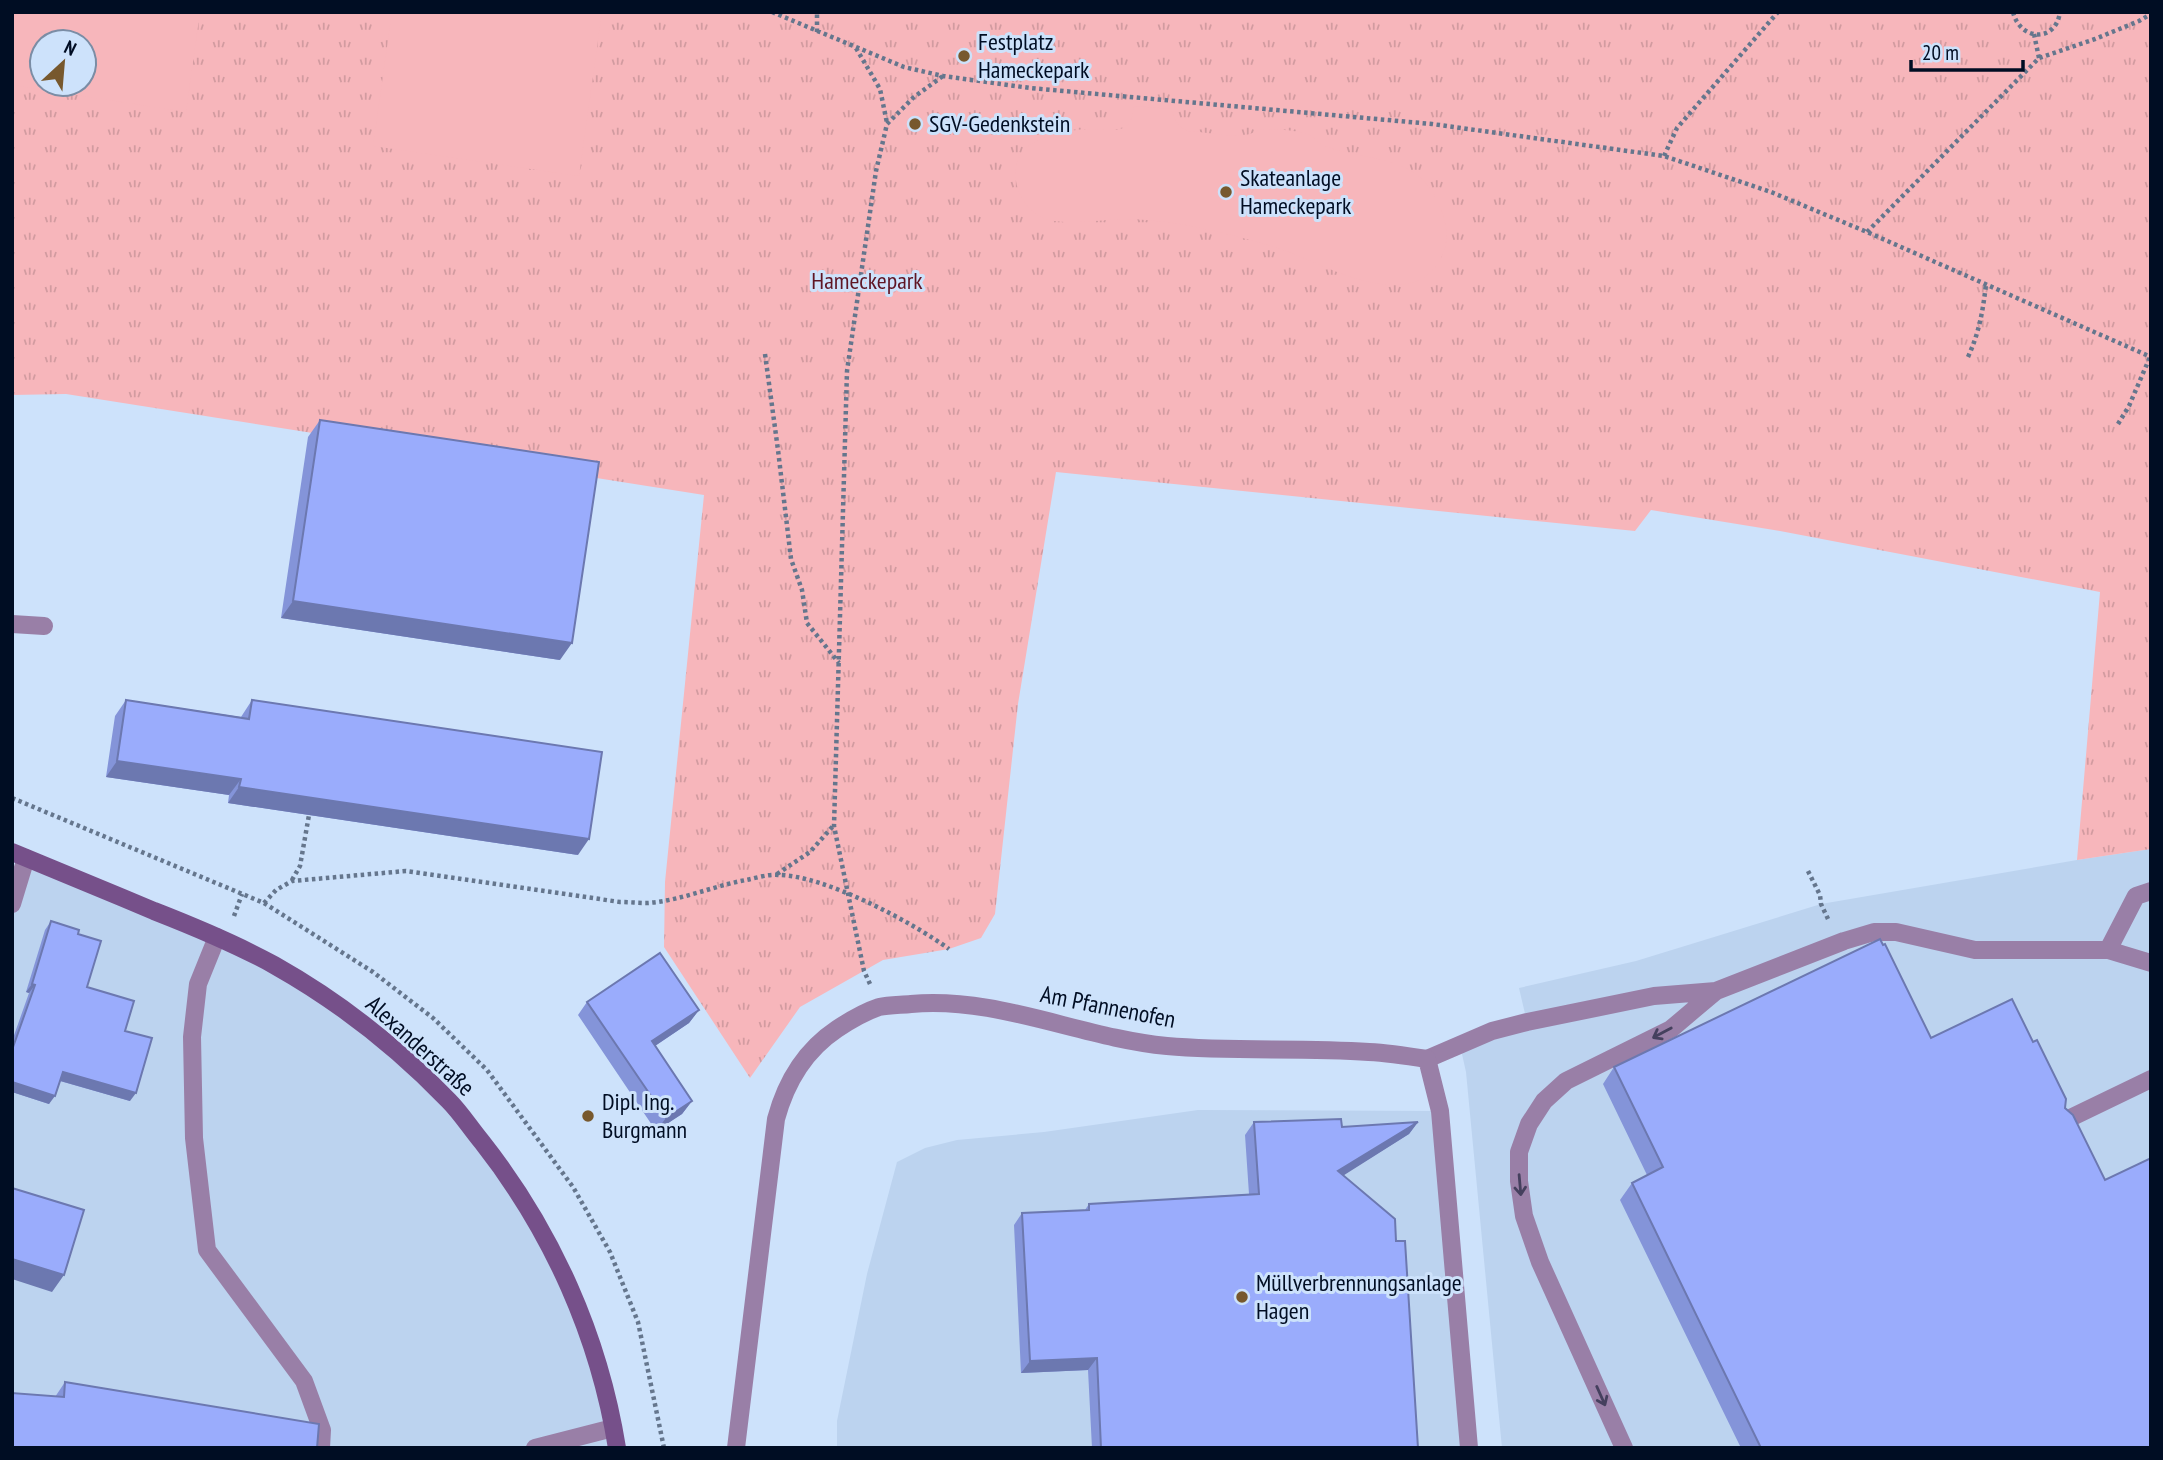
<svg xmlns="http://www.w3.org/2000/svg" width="2163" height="1460" viewBox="0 0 2163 1460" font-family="'PT Sans Narrow',sans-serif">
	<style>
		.built { fill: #bcd3ef }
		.park { fill: url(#park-tufts); fill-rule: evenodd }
		.pitch { fill: #f7b6bb; fill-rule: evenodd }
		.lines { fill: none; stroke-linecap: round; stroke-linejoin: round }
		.path { stroke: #65768d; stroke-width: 4.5; stroke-dasharray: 3.5 3.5; stroke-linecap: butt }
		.lane { stroke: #997fa7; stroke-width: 18 }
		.street { stroke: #997fa7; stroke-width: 18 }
		.secondary { stroke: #76508a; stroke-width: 18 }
		.wall { fill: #8494d9 }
		.shaded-wall { fill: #6c78b0 }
		.building { fill: #9aacfc; stroke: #6c78b0; stroke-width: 2 }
		.oneway { stroke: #45405e }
		.poi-dot { fill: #77582d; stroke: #cde2fb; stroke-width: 2.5 }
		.labels { text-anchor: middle; stroke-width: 6; stroke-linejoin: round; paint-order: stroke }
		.poi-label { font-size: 24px; fill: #000d23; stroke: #cde2fb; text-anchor: start }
		.park-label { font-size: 24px; fill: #5f1524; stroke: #cde2fb }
		.street-label { font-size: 24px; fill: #000d23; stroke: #cde2fb }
	</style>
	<defs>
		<pattern id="park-tufts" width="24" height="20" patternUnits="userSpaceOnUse" patternTransform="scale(1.75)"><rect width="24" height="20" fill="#f7b6bb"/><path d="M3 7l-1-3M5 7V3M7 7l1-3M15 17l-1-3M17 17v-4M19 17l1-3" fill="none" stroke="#d29ba0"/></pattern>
	</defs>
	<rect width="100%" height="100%" fill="#cde2fb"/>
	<!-- built -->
	<path class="built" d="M2151,849V1448H1502L1466,1072L1460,1045L1527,1022L1519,988L1636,961L1821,904L2077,860Z
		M26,858L217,937L392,1047L500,1165L577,1305L616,1448H12V904Z
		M1198,1110L1440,1111L1469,1448H837V1421L867,1274L897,1162L925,1148L957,1140L1044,1132Z"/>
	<!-- park -->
	<path class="park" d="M12,12H2151V849L2077,860L2100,592L1780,531L1651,510L1635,531L1056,472L1018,704L995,914L981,938L949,949L883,960L800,1007L750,1078L664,947L665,882L704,495L66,394L12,395ZM42,42H84V84H42Z"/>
	<!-- pitch -->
	<path class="pitch" d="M12,12H200L186,112L12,85ZM42,42H84V84H42Z
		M392,12H602L579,176L373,146Z
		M1134,106L1171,109C1175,120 1177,126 1188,131C1204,132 1231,137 1246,135C1253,134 1258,128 1266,129C1276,129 1298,131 1308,134C1314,136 1318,144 1325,146C1371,163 1423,153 1442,212C1446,223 1448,236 1445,248C1441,263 1429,278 1414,282C1370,295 1318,261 1278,248C1248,239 1210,229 1180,224C1161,221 1141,219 1122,219C1100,220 1063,226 1043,218C1029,212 1018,195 1016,181C1009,138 1060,130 1091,129C1101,129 1114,132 1123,128C1131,125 1133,115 1134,106Z"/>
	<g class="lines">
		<!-- path -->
		<path class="path" d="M772,12L904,67L943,76L1030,88L1432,124L1664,156L1771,192L1867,232L2151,357
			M2013,12C2020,41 2056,43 2060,12
			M817,32V12
			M2034,34L2039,58
			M856,48L880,89L887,123
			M1664,156L1677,128L1778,12
			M1867,232L2039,58L2095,39L2139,21L2151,14
			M765,354L778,450L791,559L802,590L807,623L839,663
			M1968,357C1979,333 1983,311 1986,284
			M2118,424L2129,406L2150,357
			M12,798L264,903L276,890L292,881L406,871L620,902C629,902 638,903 647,903C680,901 713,886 746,880C756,878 768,874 778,875C824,875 912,922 949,949
			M1808,871L1820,895L1821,904L1828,919
			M777,874L810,852L833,826
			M292,880L300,866L309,815
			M264,903L373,972L433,1018L487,1070L573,1187L610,1252L638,1322L664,1448
			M234,916L242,894
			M870,984L864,971L834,826L847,371L876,171L887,124L914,97L943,76"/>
		<!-- lane -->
		<path class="lane" d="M12,624L44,626
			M217,937L198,984L192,1037L194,1138L207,1250L304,1381L322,1430L321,1448
			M2108,950L2136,896L2151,891
			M1427,1059L1492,1031L1527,1022L1654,996L1716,991L1844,941L1874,932H1896L1975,950H2108L2151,963
			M2064,1121L2151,1079
			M535,1448L613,1428
			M1624,1448L1540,1262L1524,1216L1519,1181V1152L1529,1124L1544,1101L1566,1081L1671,1029L1716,991"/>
		<!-- street -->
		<path class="street" d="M12,904L26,858
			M736,1448L776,1119C786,1082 804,1051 837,1029C849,1021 864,1012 879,1007C889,1005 901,1005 911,1004C998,996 1081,1038 1167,1046C1234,1052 1302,1047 1369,1052C1388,1053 1408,1056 1427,1059L1440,1111L1469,1448"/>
		<!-- secondary -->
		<path class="secondary" d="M12,852C60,872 107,891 154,911C195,927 236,944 274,965C338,1001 398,1048 449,1101C461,1113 471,1129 482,1142C552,1231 599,1336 617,1448"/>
	</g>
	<!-- wall -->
	<path class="wall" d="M320,420L560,660L281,618L308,437Z
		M126,700L241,717L252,700L578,855L228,803L229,795L106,777L115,716Z
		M51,921L78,934L87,987L125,1031L130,1101L60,1081L49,1104L12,1092V1041L29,993L26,992L45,930Z
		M587,1002L699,1010L689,1023L655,1046L692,1101L682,1114L656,1131L578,1015Z
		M1931,1038L2151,1448H1741L1620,1200L1632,1183L1647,1175L1603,1084L1614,1067Z
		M1254,1122L1342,1127L1418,1122L1409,1134L1343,1175L1396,1241L1418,1448H1092L1088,1370L1021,1373L1014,1225L1022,1213L1085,1210L1089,1204L1249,1194L1245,1135Z
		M65,1382L317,1448L55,1397Z"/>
	<!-- shaded-wall -->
	<path class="shaded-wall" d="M293,601L572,643L560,660L281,618Z
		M117,761L241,779L229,795L106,777Z
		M239,787L589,839L578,855L228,803Z
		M32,984L35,985L29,993L26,992Z
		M699,1010L689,1023L643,1054L652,1041Z
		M63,1072L136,1093L130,1101L57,1080Z
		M12,1082L55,1096L49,1104L12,1092Z
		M692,1101L682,1114L656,1131L666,1118Z
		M1418,1122L1409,1134L1330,1184L1338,1171Z
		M12,1259L64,1275L52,1292L12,1279Z
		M1097,1358L1088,1370L1021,1373L1030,1361Z"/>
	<!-- building -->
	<path class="building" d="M320,420L599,462L572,643L293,601Z
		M126,700L249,719L252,700L602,752L589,839L239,787L241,779L117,761Z
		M51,921L79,930L78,934L101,941L87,987L134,1001L125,1031L152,1038L136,1093L63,1072L55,1096L12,1082V1050L35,985L32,984Z
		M1880,939L1883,945L1885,944L1931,1038L2012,999L2033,1042L2037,1040L2066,1099L2065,1108L2073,1115L2105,1180L2151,1158V1448H1761L1632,1183L1663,1167L1614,1067Z
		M660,953L699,1010L652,1041L692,1101L666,1118L587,1002Z
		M1341,1119L1342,1127L1418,1122L1338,1171L1395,1219L1396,1241H1405L1418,1448H1101L1097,1358L1030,1361L1022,1213L1089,1210V1204L1259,1194L1254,1122Z
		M12,1188L84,1210L64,1275L12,1259Z
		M65,1382L319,1424L317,1448H12V1393L64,1397Z"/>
	<!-- one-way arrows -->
	<defs><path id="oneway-shaft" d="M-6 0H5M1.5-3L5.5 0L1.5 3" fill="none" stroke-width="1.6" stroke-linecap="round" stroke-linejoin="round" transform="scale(1.75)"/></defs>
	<g class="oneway">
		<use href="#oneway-shaft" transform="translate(1662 1033) rotate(152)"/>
		<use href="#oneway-shaft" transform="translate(1520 1185) rotate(85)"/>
		<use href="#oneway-shaft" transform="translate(1601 1396) rotate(66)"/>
	</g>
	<!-- markers -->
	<g class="poi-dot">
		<circle cx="964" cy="56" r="7"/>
		<circle cx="915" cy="124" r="7"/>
		<circle cx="1226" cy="192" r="7"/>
		<circle cx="588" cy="1116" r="7"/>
		<circle cx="1242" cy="1297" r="7"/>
	</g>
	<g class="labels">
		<!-- poi labels -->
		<g class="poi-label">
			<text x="978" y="50">Festplatz<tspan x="978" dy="28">Hameckepark</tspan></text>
			<text x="929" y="132">SGV-Gedenkstein</text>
			<text x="1240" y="186">Skateanlage<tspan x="1240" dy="28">Hameckepark</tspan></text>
			<text x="602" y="1110">Dipl. Ing.<tspan x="602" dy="28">Burgmann</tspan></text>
			<text x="1256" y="1291">Müllverbrennungsanlage<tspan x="1256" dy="28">Hagen</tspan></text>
		</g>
		<!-- park labels -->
		<g class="park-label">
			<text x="867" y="289">Hameckepark</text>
		</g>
		<!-- street labels -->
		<g class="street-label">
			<text transform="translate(1108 1007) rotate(11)" y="8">Am Pfannenofen</text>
			<text transform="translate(420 1046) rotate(42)" y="8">Alexanderstraße</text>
		</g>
	</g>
	<!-- border -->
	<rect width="2163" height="1460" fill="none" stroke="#000d23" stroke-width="28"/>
	<!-- north arrow -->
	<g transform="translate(63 63) rotate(26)"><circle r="33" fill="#cde2fb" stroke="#7b8da5" stroke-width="2"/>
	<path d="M0-5L12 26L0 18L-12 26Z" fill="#77582d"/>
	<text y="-10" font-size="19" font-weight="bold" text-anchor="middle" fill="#000d23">N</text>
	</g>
	<!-- scale -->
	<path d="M1911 60v10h112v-10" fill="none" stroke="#000d23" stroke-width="3.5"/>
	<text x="1922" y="60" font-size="21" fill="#000d23" stroke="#cde2fb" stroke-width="5" paint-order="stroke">20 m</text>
</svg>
